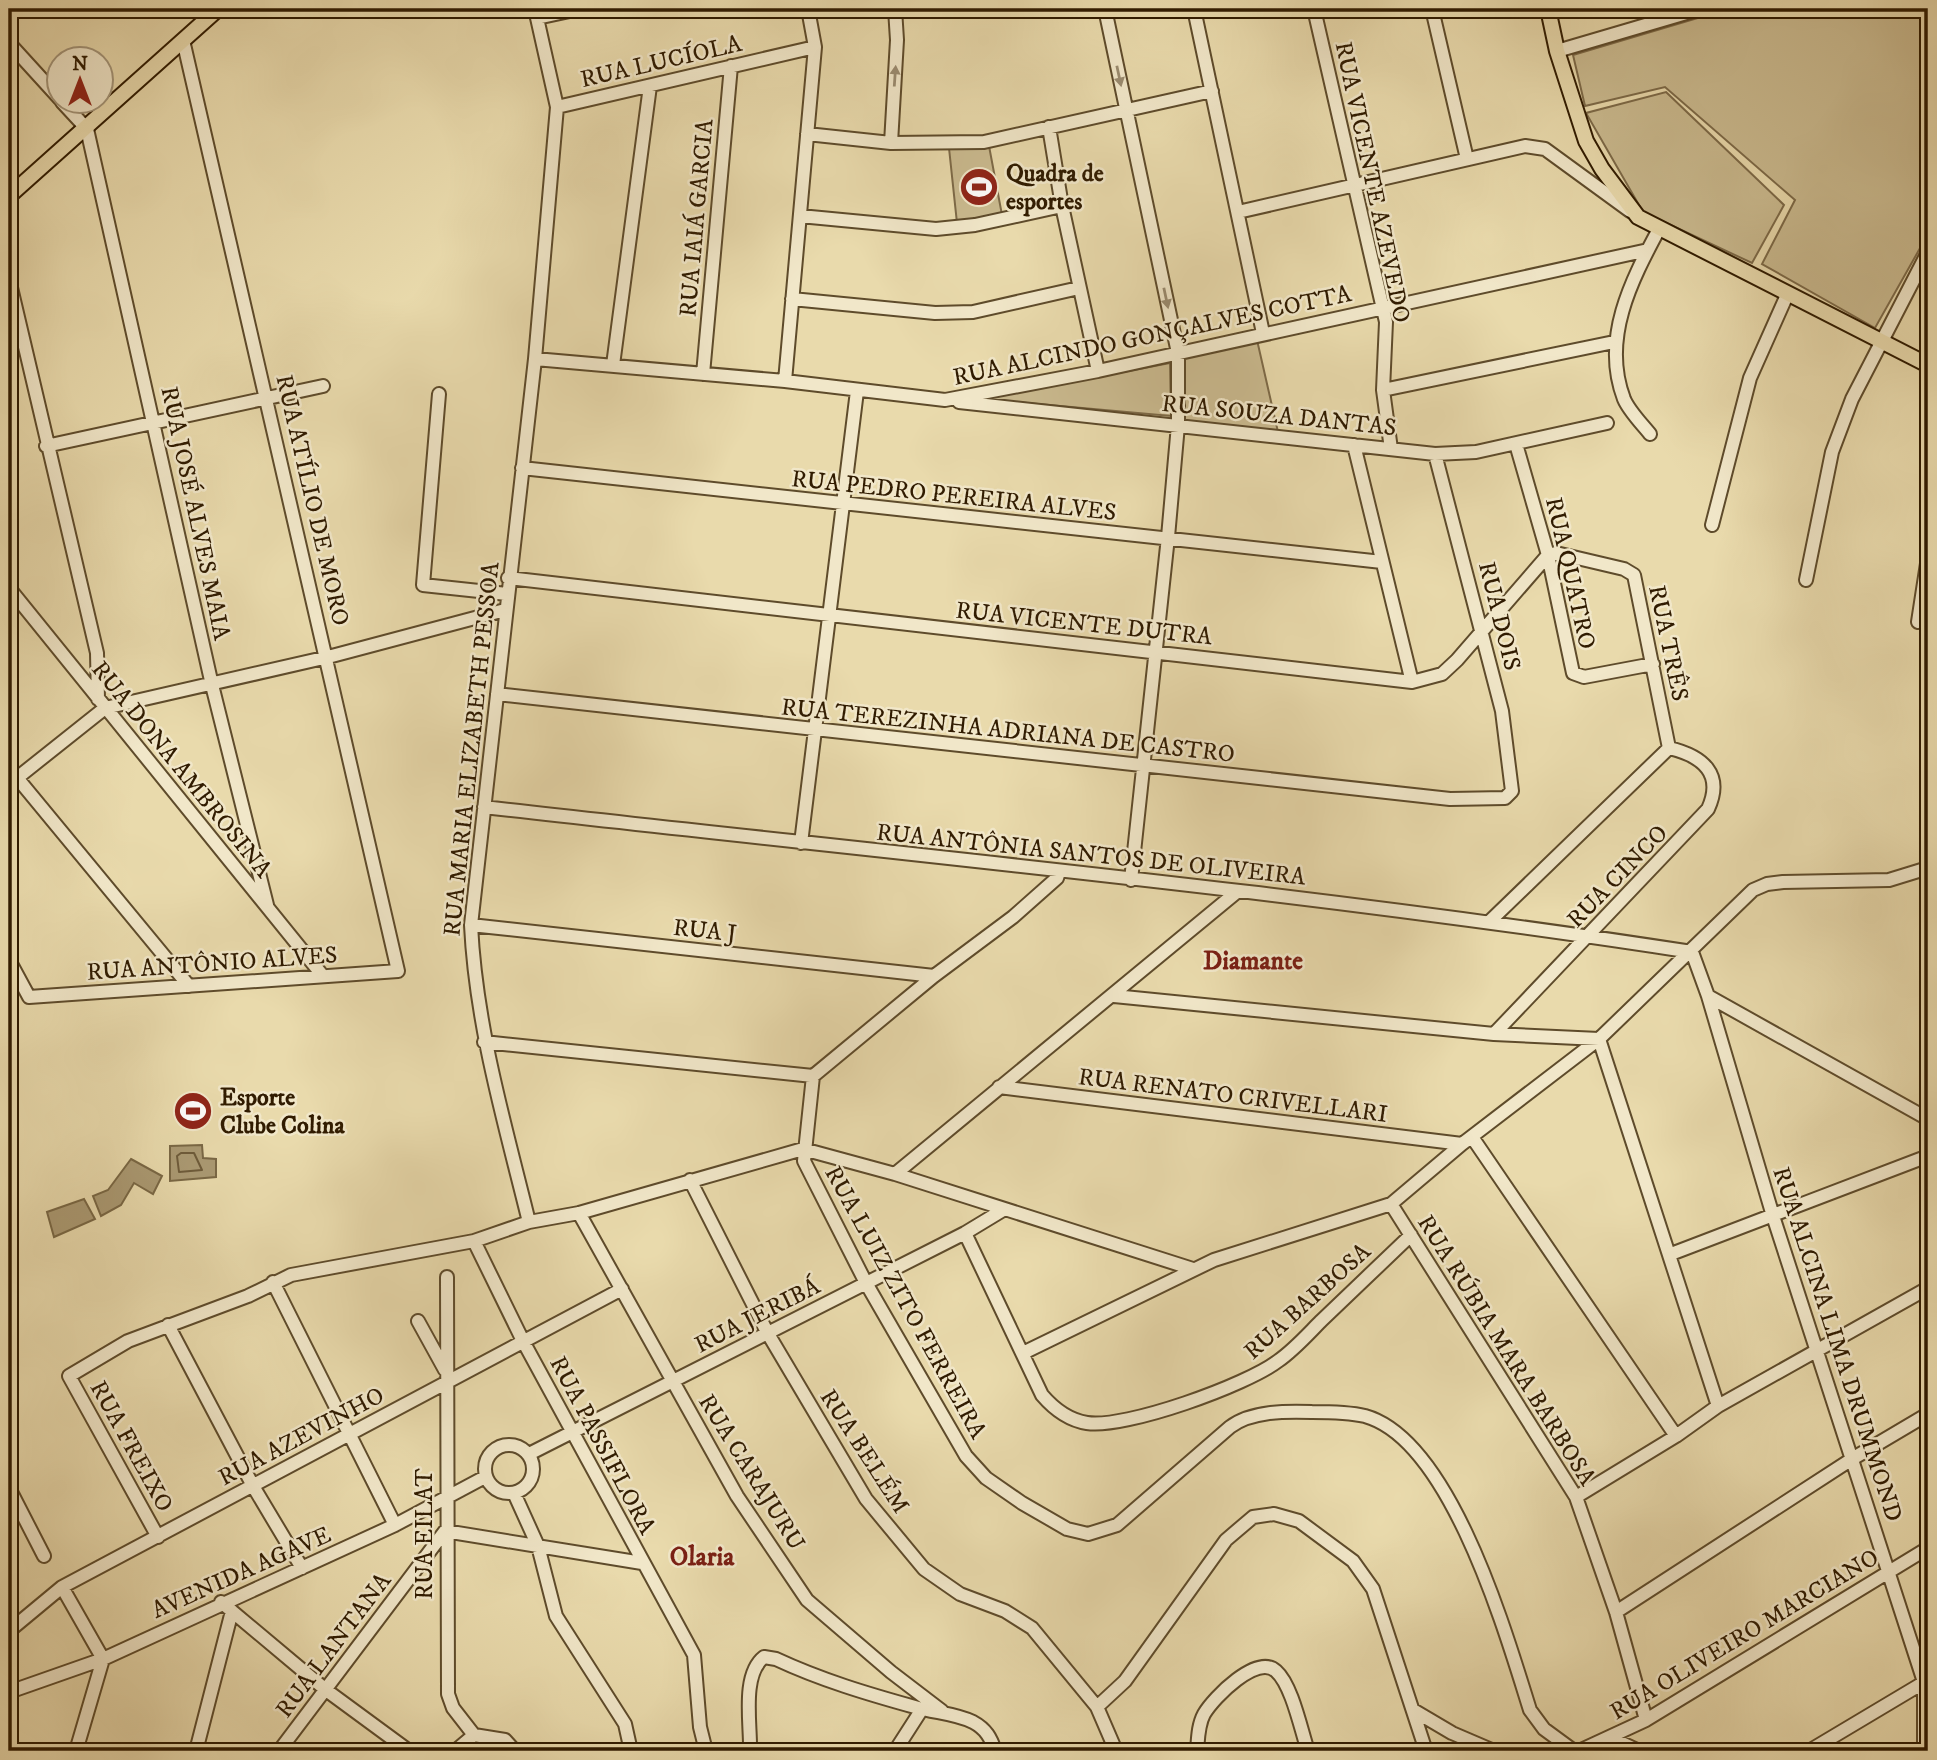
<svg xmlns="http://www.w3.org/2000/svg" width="1937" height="1760" viewBox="0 0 1937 1760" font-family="'IM FELL DW Pica',serif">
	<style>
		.green { fill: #caba8f; stroke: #7d6a48; stroke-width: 2 }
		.water { fill: #aa9972; stroke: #796744; stroke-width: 2 }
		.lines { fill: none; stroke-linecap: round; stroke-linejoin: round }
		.shore { stroke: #6d5a39; stroke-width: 2 }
		.minor-casing { stroke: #5e4b2b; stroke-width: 16 }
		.major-casing { stroke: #301b00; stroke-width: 18 }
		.minor { stroke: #f1e7c9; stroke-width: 12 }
		.major { stroke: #e9daac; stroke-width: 14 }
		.oneway { fill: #9a8b6f }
		.labels { text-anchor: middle; stroke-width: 5; stroke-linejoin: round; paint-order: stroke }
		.street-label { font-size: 24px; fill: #301b00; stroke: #f1e7c9 }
		.poi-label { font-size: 24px; font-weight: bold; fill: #301b00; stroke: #f1e7c9; text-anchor: start }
		.neighbourhood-label { font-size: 26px; font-weight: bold; fill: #7a1f14; stroke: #f1e7c9 }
	</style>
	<rect width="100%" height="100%" fill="#e9daac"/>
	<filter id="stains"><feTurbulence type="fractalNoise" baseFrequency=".00286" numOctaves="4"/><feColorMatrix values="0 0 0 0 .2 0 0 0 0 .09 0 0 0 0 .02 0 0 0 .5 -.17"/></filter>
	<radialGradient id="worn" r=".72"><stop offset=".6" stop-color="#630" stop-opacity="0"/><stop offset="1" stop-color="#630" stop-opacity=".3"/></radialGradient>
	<!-- green -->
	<path class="green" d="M1728,9H1928V234L1875,328L1762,264L1795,200L1665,87L1585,106L1573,55Z
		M1666,92L1784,205L1752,263L1643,212L1586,113Z
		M989,146L1002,215L957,223L949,148Z
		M1257,340L1278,432L1183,422L1182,356Z
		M1170,363L1171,416L982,399Z"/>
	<!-- water -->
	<path class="water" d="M202,1145L203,1158L216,1159V1177L170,1181V1146Z
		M131,1159L162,1176L153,1194L134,1183L121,1205L101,1216L93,1196L108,1190Z
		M84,1199L95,1219L54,1237L47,1212Z"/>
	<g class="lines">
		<!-- shore -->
		<path class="shore" d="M181,1153H194L202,1170L179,1172L177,1156Z"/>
		<!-- minor casing -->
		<g class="minor-casing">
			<path id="minor" d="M1105,9L1178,353V425L1168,537L1131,880
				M1194,9L1263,333
				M1314,9L1386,322L1383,390L1391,449
				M1432,9L1467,159
				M537,18L579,9
				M9,43L60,99
				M1557,51L1700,9
				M62,102L87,129L212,685L267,905
				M557,107L815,47
				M1049,127L1062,206L1098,371
				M807,134L891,143L984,142L1212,91
				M891,143L897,40L895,9
				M1238,212L1525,146L1545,149L1630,211
				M800,216L936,229L975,225L1062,206
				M9,279L97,653L98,699
				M792,299L935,313L973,312L1079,288
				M535,359L785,381L945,400L1098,371L1648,250
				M613,365L650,86
				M703,374L731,66
				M785,381L815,47L808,9
				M1383,390L1614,342
				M439,394L423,585L507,594
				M959,402L1435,454L1476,452L1607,423
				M1650,434C1642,424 1629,411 1624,399C1601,339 1631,281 1659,229
				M1516,444L1548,555L1573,673L1584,677L1653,664
				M1354,445L1412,682
				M46,446L323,386
				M522,468L1382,562
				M1712,525L1750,378L1787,295
				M508,578L1412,682L1442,674L1457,660L1548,555L1556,553L1624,569L1634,575L1669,748
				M1806,580L1832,452L1852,399L1928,252
				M9,588L323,976
				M1918,622L1928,557
				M497,694L1450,799L1505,798L1512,791L1502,711L1435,454
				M9,768L189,986
				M17,778L105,708L328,657L505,610
				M484,807C887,853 1291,890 1692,952
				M801,843L857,391
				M1059,872L1057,878L1013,917L934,976L813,1076L804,1161L866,1283L966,1456L986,1478L1022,1503L1067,1529L1088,1534L1117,1525L1230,1427C1251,1411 1286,1411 1312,1412C1329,1412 1348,1412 1365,1416C1451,1440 1506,1634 1530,1710L1544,1729L1574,1751
				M1489,922L1669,748
				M471,925L934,976
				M1692,952L1708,996L1773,1216L1924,1682V1751
				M9,960L29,997L398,971L183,40
				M1114,996L1494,1034L1599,1039L1718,1406
				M1708,996L1928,1119
				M1494,1034L1708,809C1724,774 1703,756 1669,748
				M484,1042L813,1076
				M999,1087L1462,1144
				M1472,1137L1676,1436
				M895,1174L1238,891
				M690,1180L767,1332L866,1499L924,1569L960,1594L1005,1611L1032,1628L1097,1707L1116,1751
				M1391,1204L1576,1497L1616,1612L1646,1720
				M579,1213L737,1496L807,1600L891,1672L942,1711
				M529,1222C505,1124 476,1027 471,925L535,359L557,107L535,9
				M965,1233L1042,1395C1054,1409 1068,1420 1087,1423C1125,1429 1247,1385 1278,1361C1294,1350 1308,1334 1321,1321C1351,1292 1381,1264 1411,1235
				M474,1241L523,1341L694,1655L700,1727L706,1751
				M1671,1254L1928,1156
				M447,1277L448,1694L453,1708L474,1735L505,1740L515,1751
				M273,1282L395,1525
				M418,1321L445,1370
				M168,1325L253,1486L302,1568
				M1023,1353L1214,1260L1391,1204L1462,1144L1599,1039L1753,890L1767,884L1783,882L1889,880L1928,868
				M485 1469a24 24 0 1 1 48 0a24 24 0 1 1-48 0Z
				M529,1454L965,1233L1003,1210
				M9,1488L44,1556
				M514,1493L538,1546L556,1616L625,1724L631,1751
				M1576,1497L1676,1436L1718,1406L1928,1288
				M158,1537L69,1376L128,1341L248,1296L291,1275L474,1241L529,1222L579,1213L803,1149L895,1174L1193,1269
				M62,1587L103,1659L76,1751
				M221,1602L326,1690L409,1751
				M1616,1612L1852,1459L1928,1414
				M9,1631L62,1587L622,1289
				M9,1692L103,1659L395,1525L485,1477
				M1097,1707L1125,1681L1226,1540L1253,1517L1274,1514L1299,1521L1353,1561L1373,1589L1426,1751
				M1413,1710L1452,1733L1494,1751
				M1611,1738L1639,1751
				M196,1751L232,1611
				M279,1751L445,1531L642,1563
				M455,1751L474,1735
				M750,1751C751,1725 741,1675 764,1657L776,1659C821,1680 868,1694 915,1707C935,1713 954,1713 973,1722C986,1729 991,1738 995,1751
				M895,1751L922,1709
				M1197,1751C1198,1739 1198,1725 1204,1714C1214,1697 1257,1654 1276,1671C1292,1685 1301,1730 1308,1751
				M1579,1751L1646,1720L1928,1548
				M1809,1751L1928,1680"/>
		</g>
		<!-- major casing -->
		<g class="major-casing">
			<path id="major" d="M1548,9L1557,51L1586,141L1602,169L1638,217L1928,365
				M9,196L218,9"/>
		</g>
		<!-- minor -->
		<use href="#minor" class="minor"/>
		<!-- major -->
		<use href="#major" class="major"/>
	</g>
	<!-- one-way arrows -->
	<defs><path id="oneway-solid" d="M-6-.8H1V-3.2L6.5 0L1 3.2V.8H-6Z" transform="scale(1.75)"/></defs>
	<g class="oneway">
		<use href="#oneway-solid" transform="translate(895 76) rotate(-86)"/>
		<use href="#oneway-solid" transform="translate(1119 76) rotate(78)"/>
		<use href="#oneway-solid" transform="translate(1166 298) rotate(78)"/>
	</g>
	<!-- icons -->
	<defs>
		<g id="stadium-disc" transform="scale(2.0125)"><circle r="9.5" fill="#8f2418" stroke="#f1e7c9"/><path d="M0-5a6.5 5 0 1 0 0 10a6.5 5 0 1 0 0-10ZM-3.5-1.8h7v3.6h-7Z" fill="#fff"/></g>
	</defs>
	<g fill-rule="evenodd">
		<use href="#stadium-disc" x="979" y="187"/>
		<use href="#stadium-disc" x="193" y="1111"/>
	</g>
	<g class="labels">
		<!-- street labels -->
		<g class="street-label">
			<text transform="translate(661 61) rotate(-13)" y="8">RUA LUCÍOLA</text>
			<text transform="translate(1373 182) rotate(78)" y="8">RUA VICENTE AZEVEDO</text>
			<text transform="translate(696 218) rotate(-85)" y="8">RUA IAIÁ GARCIA</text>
			<text transform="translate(1152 335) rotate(-12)" y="8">RUA ALCINDO GONÇALVES COTTA</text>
			<text transform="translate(1279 415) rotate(6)" y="8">RUA SOUZA DANTAS</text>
			<text transform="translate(954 495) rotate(6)" y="8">RUA PEDRO PEREIRA ALVES</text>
			<text transform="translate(313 500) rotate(77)" y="8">RUA ATÍLIO DE MORO</text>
			<text transform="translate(196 513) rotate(78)" y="8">RUA JOSÉ ALVES MAIA</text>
			<text transform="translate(1571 573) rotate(77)" y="8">RUA QUATRO</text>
			<text transform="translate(1500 616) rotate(76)" y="8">RUA DOIS</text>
			<text transform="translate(1084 623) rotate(6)" y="8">RUA VICENTE DUTRA</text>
			<text transform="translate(1669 643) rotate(78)" y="8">RUA TRÊS</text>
			<text transform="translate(1008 730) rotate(6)" y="8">RUA TEREZINHA ADRIANA DE CASTRO</text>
			<text transform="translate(471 749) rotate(-84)" y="8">RUA MARIA ELIZABETH PESSOA</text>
			<text transform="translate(182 769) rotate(51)" y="8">RUA DONA AMBROSINA</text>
			<text transform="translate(1091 854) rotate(6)" y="8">RUA ANTÔNIA SANTOS DE OLIVEIRA</text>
			<text transform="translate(1617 876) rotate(-46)" y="8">RUA CINCO</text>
			<text transform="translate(705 930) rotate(6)" y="8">RUA J</text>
			<text transform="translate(212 963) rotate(-4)" y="8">RUA ANTÔNIO ALVES</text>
			<text transform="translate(1233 1095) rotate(7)" y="8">RUA RENATO CRIVELLARI</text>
			<text transform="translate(1307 1301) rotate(-42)" y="8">RUA BARBOSA</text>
			<text transform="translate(906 1302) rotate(61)" y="8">RUA LUIZ ZITO FERREIRA</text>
			<text transform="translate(757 1315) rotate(-27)" y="8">RUA JERIBÁ</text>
			<text transform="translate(1838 1344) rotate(72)" y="8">RUA ALCINA LIMA DRUMMOND</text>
			<text transform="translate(1507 1350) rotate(58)" y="8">RUA RÚBIA MARA BARBOSA</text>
			<text transform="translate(301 1436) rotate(-28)" y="8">RUA AZEVINHO</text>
			<text transform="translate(603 1445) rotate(62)" y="8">RUA PASSIFLORA</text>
			<text transform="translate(132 1446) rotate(61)" y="8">RUA FREIXO</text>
			<text transform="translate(865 1451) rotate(57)" y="8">RUA BELÉM</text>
			<text transform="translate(752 1472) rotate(58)" y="8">RUA CARAJURU</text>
			<text transform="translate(424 1534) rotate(-90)" y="8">RUA EILAT</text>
			<text transform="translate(241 1572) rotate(-24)" y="8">AVENIDA AGAVE</text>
			<text transform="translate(1744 1634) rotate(-31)" y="8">RUA OLIVEIRO MARCIANO</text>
			<text transform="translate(333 1645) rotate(-53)" y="8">RUA LANTANA</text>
		</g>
		<!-- poi labels -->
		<g class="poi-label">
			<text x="1006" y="181">Quadra de<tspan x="1006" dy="28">esportes</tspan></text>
			<text x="220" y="1105">Esporte<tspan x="220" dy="28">Clube Colina</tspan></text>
		</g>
		<!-- neighbourhood labels -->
		<g class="neighbourhood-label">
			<text x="1253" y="969">Diamante</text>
			<text x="702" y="1565">Olaria</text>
		</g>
	</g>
	<!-- margin -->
	<rect width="1937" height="1760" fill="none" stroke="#e9daac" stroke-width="35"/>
	<rect x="10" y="10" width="1916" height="1739" fill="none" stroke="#301b00" stroke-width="3.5"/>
	<rect x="18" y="18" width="1902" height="1725" fill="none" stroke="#301b00" stroke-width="2"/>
	<!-- north arrow -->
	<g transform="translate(80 80)"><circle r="33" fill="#f1e7c9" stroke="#a49579" stroke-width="2"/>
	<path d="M0-5L12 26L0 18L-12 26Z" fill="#8f2418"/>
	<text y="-10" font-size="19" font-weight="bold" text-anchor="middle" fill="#301b00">N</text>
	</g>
	<rect width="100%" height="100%" filter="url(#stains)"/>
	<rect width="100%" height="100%" fill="url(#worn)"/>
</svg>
